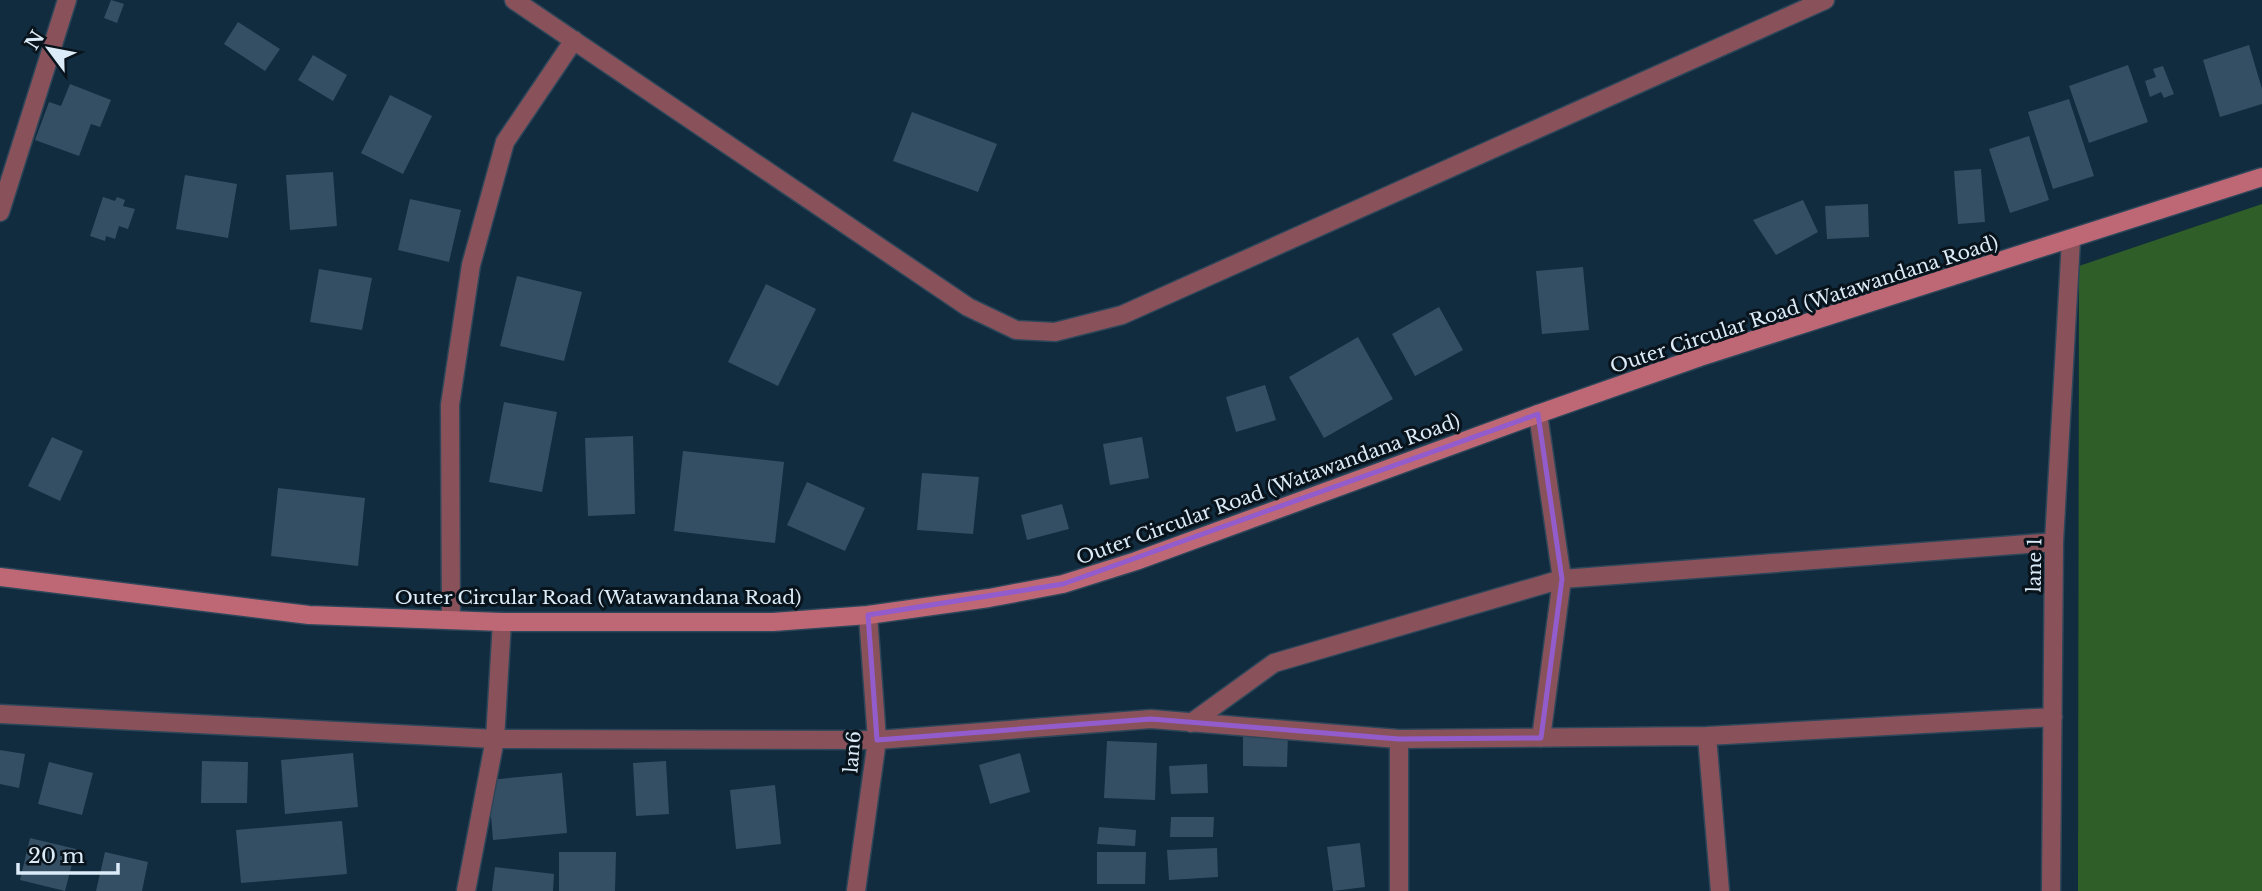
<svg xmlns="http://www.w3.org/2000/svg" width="2262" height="891" viewBox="0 0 2262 891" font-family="'Libre Baskerville',serif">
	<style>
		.green { fill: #305e28 }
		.building { fill: #344f64 }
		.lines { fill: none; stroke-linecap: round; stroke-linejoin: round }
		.minor-casing { stroke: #2d4659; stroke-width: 21 }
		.secondary-casing { stroke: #2d4659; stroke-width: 21 }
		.minor { stroke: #89525a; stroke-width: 18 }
		.secondary { stroke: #be6876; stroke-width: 18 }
		.marked { fill: none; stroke: #935ccd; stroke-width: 5; stroke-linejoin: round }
		.labels { text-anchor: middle; stroke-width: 6; stroke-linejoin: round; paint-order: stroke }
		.street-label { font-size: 19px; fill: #dcebf8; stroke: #08131b }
	</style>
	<rect width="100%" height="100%" fill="#112b3f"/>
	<!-- green -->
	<path class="green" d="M2262,204V891H2078L2079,266Z"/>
	<!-- building -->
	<path class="building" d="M111,0L124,4L117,23L104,18Z
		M238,22L280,49L265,71L224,44Z
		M2249,45L2262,89V104L2220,117L2203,60Z
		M313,55L347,75L333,101L298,80Z
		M2128,65L2148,122L2089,143L2069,86Z
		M2163,66L2174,94L2164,98L2161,92L2150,97L2145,81L2156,77L2153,69Z
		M70,84L111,100L100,127L91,124L79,156L35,140L49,102L61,106Z
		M390,95L432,116L403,174L361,153Z
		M2069,99L2094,176L2053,189L2028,112Z
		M912,112L997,144L978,192L893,161Z
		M2029,136L2049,200L2010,213L1989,149Z
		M1981,169L1985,222L1958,224L1954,171Z
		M333,172L337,226L290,230L286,175Z
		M185,175L237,184L228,238L176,229Z
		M103,197L115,201L117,197L125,200L123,206L135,209L128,229L119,226L115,239L106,236L105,241L90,236Z
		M410,199L461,210L449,262L398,250Z
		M1803,200L1818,232L1776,255L1753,220Z
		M1868,204L1869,237L1827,239L1825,206Z
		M1583,267L1589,330L1542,334L1536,271Z
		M319,269L372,278L362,330L310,322Z
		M517,276L582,292L564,361L500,346Z
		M766,284L816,309L778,386L728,362Z
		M1439,307L1463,350L1415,376L1392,334Z
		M1358,337L1393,399L1324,438L1289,377Z
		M1265,385L1276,420L1236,432L1226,397Z
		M504,402L557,412L542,492L489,482Z
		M633,436L635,514L588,516L585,438Z
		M52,437L83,451L60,501L28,486Z
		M1142,437L1149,478L1110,485L1103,444Z
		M683,451L784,462L775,543L674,531Z
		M922,473L979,477L973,534L917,530Z
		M807,482L865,508L845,551L787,525Z
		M278,488L365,498L358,566L271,556Z
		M1062,504L1069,529L1027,540L1021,515Z
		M1243,733L1288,734L1287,767L1243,766Z
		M1107,741L1157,743L1155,800L1104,798Z
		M0,750L25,754L19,788L0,784Z
		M353,753L358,807L285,814L281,760Z
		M1020,753L1030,792L990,804L979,765Z
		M202,761L248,762L247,803H201Z
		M666,761L669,814L636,816L633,763Z
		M49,762L93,773L82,815L38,804Z
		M1207,764L1208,793L1171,794L1169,766Z
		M562,773L567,833L493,840L488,780Z
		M775,785L781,844L736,849L730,790Z
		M1171,817H1214L1213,837H1170Z
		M342,821L347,874L241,883L236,830Z
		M1099,827L1136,830L1135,846L1097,844Z
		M30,838L76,849L65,891L20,880Z
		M1360,843L1365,887L1333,891L1327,847Z
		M1217,848L1218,877L1169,880L1167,850Z
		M105,852L148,862L142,891H96Z
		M559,852H616L615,891H559Z
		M1097,852H1146L1145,884H1097Z
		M495,867L554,874L553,891H492Z"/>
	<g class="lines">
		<!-- minor casing -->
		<g class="minor-casing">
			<path id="minor" d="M514,0L968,307L1016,330L1055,332L1122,315L1825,0
				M0,212L67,0
				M1538,414L1562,579L1541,738
				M451,620L450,405L471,265L505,142L574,40
				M0,714L495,739L877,740L1151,719L1399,739L1707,736L2053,717
				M1191,723L1274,663L1562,579L2054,542
				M1707,736L1720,891
				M466,891L495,739L502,622
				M856,891L877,740L868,615
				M1399,891V739
				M2051,891L2054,542L2071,240"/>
		</g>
		<!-- secondary casing -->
		<g class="secondary-casing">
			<path id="secondary" d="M0,577L309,615L502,622H773L868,615L989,598L1063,584L1136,561L1538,414L1700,357L2262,177"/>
		</g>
		<!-- minor -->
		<use href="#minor" class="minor"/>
		<!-- secondary -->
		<use href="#secondary" class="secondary"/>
	</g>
	<!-- marked area -->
	<path class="marked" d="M1538,414L1562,579L1541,738L1399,739L1151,719L877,740L868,615L1063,584Z"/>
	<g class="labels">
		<!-- street labels -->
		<g class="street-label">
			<text transform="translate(1804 304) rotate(-18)" y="7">Outer Circular Road (Watawandana Road)</text>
			<text transform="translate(1268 489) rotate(-20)" y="7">Outer Circular Road (Watawandana Road)</text>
			<text transform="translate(2034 565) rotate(-89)" y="7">lane 1</text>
			<text x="598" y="604">Outer Circular Road (Watawandana Road)</text>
			<text transform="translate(852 752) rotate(-85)" y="7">lan6</text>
		</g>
	</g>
	<!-- north arrow -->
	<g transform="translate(49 49) rotate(302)" stroke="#08131b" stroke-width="5" paint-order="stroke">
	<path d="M0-5L12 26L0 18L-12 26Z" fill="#dcebf8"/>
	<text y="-10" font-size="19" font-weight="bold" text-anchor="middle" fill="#dcebf8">N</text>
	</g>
	<!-- scale -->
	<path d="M18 863v10h100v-10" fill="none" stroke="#dcebf8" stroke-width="3.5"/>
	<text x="28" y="863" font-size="21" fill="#dcebf8" stroke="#08131b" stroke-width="5" paint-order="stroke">20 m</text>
</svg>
